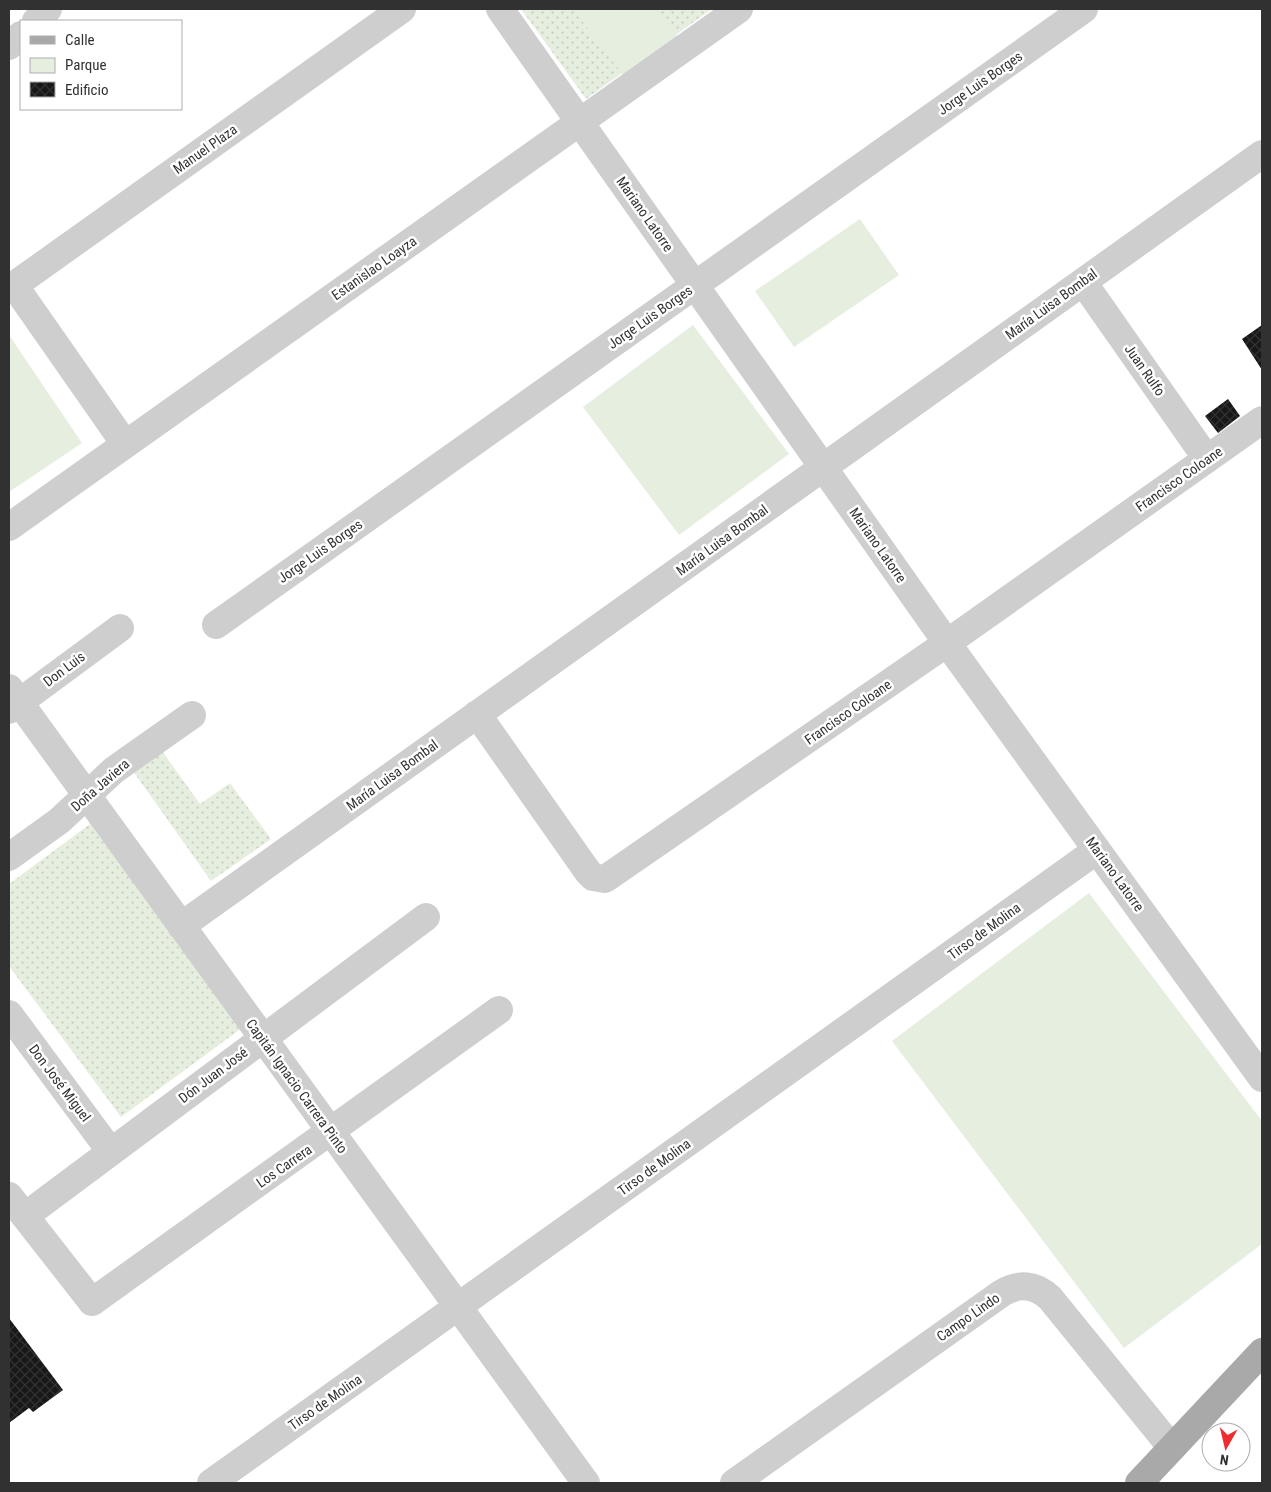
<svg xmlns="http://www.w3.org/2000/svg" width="1271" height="1492" viewBox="0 0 1271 1492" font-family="'Roboto Condensed',sans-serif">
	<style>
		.grass { fill: url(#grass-dots) }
		.park { fill: #e6eedf }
		.building { fill: url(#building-cross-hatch) }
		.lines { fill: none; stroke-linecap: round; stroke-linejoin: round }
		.minor { stroke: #cecece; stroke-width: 28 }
		.major { stroke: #a9a9a9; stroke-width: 28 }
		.labels { text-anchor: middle; stroke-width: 5; stroke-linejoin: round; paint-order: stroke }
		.street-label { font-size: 14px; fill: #313131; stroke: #fff }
	</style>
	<defs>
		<pattern id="grass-dots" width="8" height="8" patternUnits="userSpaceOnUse" patternTransform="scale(1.25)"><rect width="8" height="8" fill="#e6eedf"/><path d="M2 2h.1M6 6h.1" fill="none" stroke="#c6cdc0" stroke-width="1.8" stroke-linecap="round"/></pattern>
		<pattern id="building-cross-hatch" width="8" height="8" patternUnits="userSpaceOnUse" patternTransform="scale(1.25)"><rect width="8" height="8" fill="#181818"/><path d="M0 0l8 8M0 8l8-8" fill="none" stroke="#313131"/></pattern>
	</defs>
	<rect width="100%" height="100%" fill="#fff"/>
	<!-- grass -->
	<path class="grass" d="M521,9H712L586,99Z
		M162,751L200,804L230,783L271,839L211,881L133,771Z
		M90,824L242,1028L121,1117L9,966V884Z"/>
	<!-- park -->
	<path class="park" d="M573,9H656L677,36L624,76Z
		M860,219L899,275L794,347L755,291Z
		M693,325L789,454L679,535L583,407Z
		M9,335L82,443L9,492Z
		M1089,893L1262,1121V1244L1124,1348L892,1041Z"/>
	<!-- building -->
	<path class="building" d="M1262,325V370L1242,339Z
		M1228,399L1240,416L1218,433L1205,416Z
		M9,1318L63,1390L33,1412L29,1408L9,1423Z"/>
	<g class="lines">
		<!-- minor -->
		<path class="minor" d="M500,9L947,643L1262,1078
			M36,21L48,9
			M9,46L21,35
			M1083,282L1207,459
			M14,285L125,444
			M9,289L402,9
			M9,527L739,9
			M216,625L1084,9
			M9,688L586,1483
			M9,710L120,628
			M477,714L588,872L593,877L605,879L947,643L1262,420
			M9,857L59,821L114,770L192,715
			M181,926L1262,154
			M9,1014L111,1152
			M9,1196L92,1302L499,1010
			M25,1216L426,917
			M211,1483L1097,850
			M734,1483L1002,1293C1019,1283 1035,1284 1050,1298L1172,1448"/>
		<!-- major -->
		<path class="major" d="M1139,1483L1262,1352"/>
	</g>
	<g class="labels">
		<!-- street labels -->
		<g class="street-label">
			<text transform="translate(980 83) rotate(-35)" y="5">Jorge Luis Borges</text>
			<text transform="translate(205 149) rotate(-35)" y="5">Manuel Plaza</text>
			<text transform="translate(645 214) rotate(55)" y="5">Mariano Latorre</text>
			<text transform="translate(374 268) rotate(-35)" y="5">Estanislao Loayza</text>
			<text transform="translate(1051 304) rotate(-36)" y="5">María Luisa Bombal</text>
			<text transform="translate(650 317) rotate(-35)" y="5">Jorge Luis Borges</text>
			<text transform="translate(1145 370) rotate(55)" y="5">Juan Rulfo</text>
			<text transform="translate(1179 479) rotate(-35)" y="5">Francisco Coloane</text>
			<text transform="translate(722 540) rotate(-36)" y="5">María Luisa Bombal</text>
			<text transform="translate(878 545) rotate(55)" y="5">Mariano Latorre</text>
			<text transform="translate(320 551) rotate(-35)" y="5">Jorge Luis Borges</text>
			<text transform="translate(64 669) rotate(-37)" y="5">Don Luis</text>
			<text transform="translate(848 712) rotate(-35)" y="5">Francisco Coloane</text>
			<text transform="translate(392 775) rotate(-36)" y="5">María Luisa Bombal</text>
			<text transform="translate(100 785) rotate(-41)" y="5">Doña Javiera</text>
			<text transform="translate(1115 874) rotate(54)" y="5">Mariano Latorre</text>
			<text transform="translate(984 931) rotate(-36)" y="5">Tirso de Molina</text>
			<text transform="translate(213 1075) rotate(-37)" y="5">Dón Juan José</text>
			<text transform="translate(60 1083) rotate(53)" y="5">Don José Miguel</text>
			<text transform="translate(297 1086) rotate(54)" y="5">Capitán Ignacio Carrera Pinto</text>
			<text transform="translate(284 1166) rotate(-35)" y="5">Los Carrera</text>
			<text transform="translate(654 1167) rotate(-36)" y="5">Tirso de Molina</text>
			<text transform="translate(968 1317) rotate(-35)" y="5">Campo Lindo</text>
			<text transform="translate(325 1402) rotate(-35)" y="5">Tirso de Molina</text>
		</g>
	</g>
	<!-- border -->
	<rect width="1271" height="1492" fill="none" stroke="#313131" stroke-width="20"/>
	<!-- legend -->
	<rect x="20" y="20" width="162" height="90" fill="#ffffff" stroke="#adadad"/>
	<rect x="30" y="36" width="25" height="8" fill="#a9a9a9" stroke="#adadad"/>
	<text x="65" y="45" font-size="15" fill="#313131">Calle</text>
	<rect x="30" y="58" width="25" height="15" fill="#e6eedf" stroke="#adadad"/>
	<text x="65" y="70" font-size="15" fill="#313131">Parque</text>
	<rect x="30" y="82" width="25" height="15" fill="url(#building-cross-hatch)" stroke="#adadad"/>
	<text x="65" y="95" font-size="15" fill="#313131">Edificio</text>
	<!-- north arrow -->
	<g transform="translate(1226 1447) rotate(188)"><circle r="24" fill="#ffffff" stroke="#adadad"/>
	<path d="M0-4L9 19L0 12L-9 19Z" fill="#ee2d30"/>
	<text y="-8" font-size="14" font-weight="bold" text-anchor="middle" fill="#313131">N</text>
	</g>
</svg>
